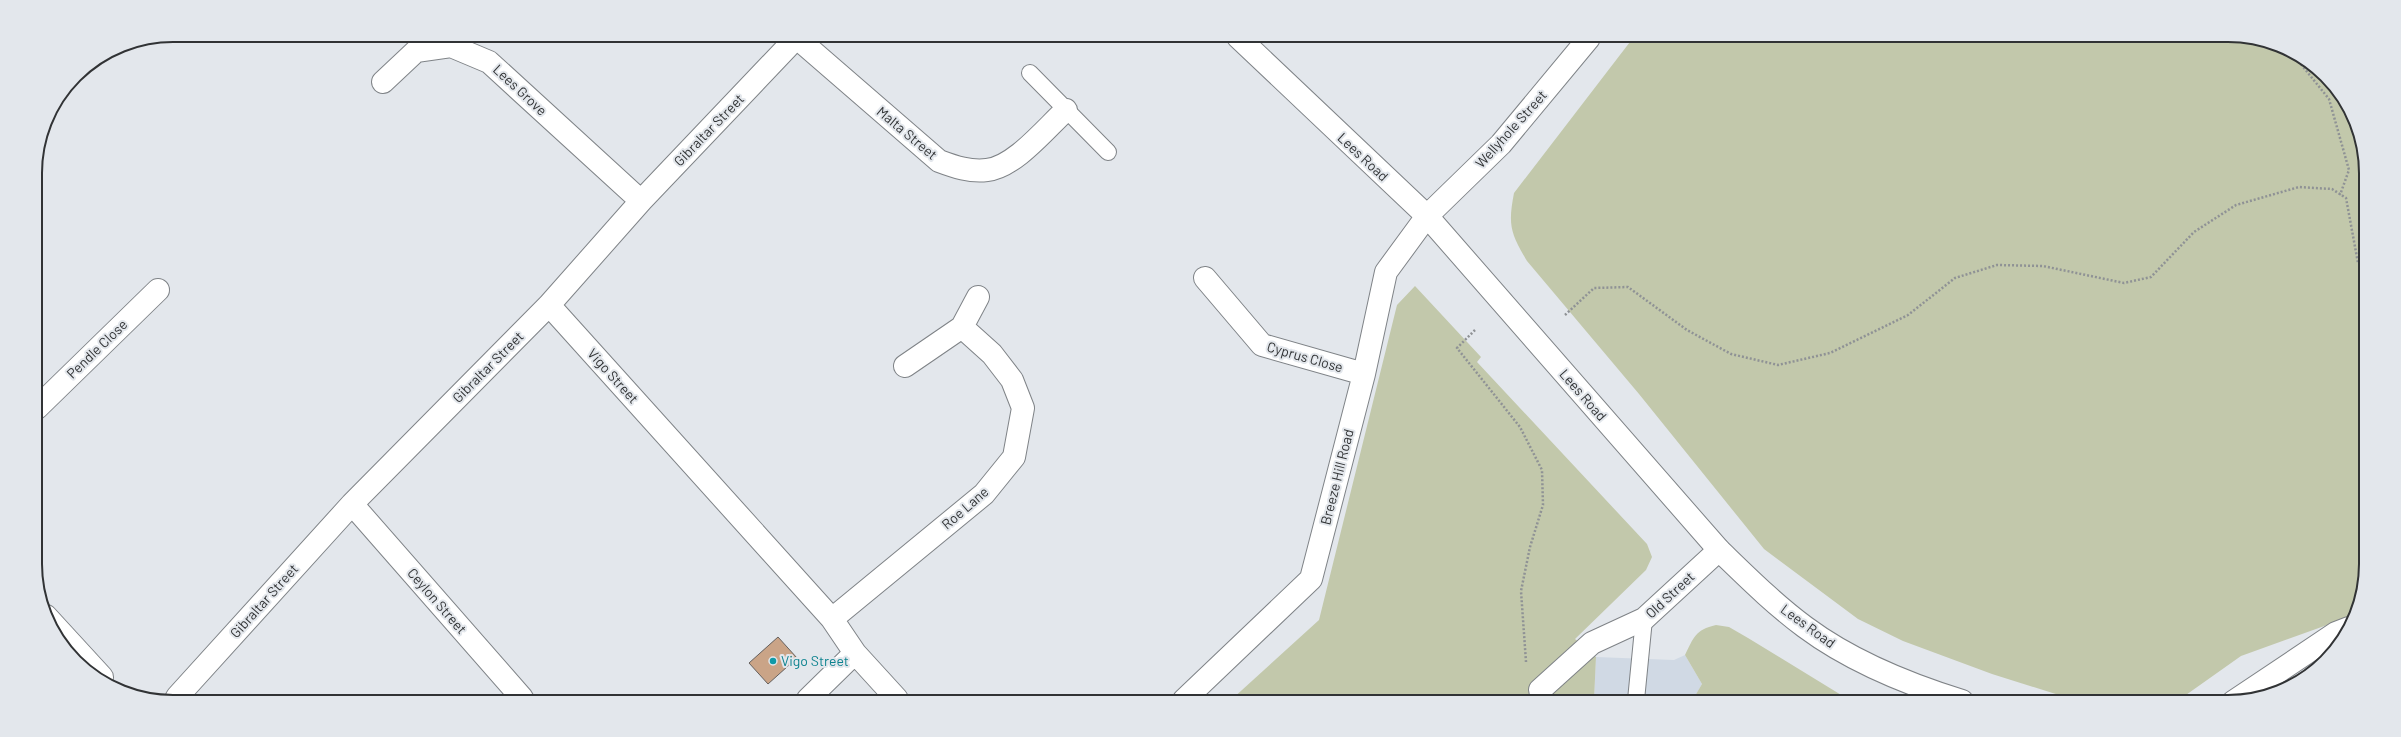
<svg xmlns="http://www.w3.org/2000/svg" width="2401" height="737" viewBox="0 0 2401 737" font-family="Barlow,sans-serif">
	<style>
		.built { fill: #d0d9e4 }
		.green { fill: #c2c8ab }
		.building { fill: #caa487; stroke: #66615e }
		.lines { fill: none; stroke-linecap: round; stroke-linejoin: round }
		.lane-casing { stroke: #7f8387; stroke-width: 18 }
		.street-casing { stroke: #7f8387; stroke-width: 24 }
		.secondary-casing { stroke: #7f8387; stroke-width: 24 }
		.primary-casing { stroke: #7f8387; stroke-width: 24 }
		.path { stroke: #8f9295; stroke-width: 2.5; stroke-dasharray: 2 2; stroke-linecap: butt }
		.lane { stroke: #fff; stroke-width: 16 }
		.street { stroke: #fff; stroke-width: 22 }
		.secondary { stroke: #fff; stroke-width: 22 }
		.primary { stroke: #fff; stroke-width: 22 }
		.culture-dot { fill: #0f9aa8; stroke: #e3e7ec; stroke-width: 1.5 }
		.labels { text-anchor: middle; stroke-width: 4; stroke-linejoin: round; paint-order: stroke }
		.street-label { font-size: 14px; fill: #313335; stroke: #e3e7ec }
		.culture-label { font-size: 14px; fill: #0d838f; stroke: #e3e7ec; text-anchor: start }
		.rim { fill: none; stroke: #313335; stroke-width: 2 }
	</style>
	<rect width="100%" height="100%" fill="#e3e7ec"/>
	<!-- built -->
	<path class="built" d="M1685,655L1702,684L1692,701L1594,700L1596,657L1674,660Z"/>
	<!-- green -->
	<path class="green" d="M1633,38L2264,40L2326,75L2352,112L2363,146L2361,600L2355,615L2241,656L2176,702L2078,701L1992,674L1903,641L1858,619L1764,549L1639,394L1527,261C1510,233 1508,224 1514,193Z
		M1415,286L1481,357L1477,362L1647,544L1652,557L1646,570L1575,639L1596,657L1594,700H1231L1319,620L1397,305Z
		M1716,625L1729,627L1748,638L1851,701H1692L1702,684L1685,655C1694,637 1695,630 1716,625Z"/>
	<!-- building -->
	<path class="building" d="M778,637L797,658L768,684L749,663Z"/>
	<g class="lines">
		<!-- lane casing -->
		<g class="lane-casing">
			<path id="lane" d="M1030,73L1108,152
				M1636,700L1644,619"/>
		</g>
		<!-- street casing -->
		<g class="street-casing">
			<path id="street" d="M797,38L939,161C955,167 970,172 987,170C1015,167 1046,128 1066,110
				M383,82L416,51L451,46L489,62L641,201
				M1205,278L1262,345L1364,374
				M549,305L832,619L855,653L897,699
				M962,327L978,297
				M37,408L158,290
				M352,504L522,698
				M46,616L102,677
				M832,619L984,494L1014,457L1023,408L1012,380L992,354L962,327L905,366
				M1540,690L1592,643L1644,619L1719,550
				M177,697L352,504L549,305L641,201L798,36
				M808,699L855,653
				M1184,700L1311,579L1364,374L1386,272L1427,216
				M2233,702L2336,633L2349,628"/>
		</g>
		<!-- secondary casing -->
		<g class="secondary-casing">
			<path id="secondary" d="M1427,216L1501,144L1589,38"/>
		</g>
		<!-- primary casing -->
		<g class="primary-casing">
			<path id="primary" d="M1238,37L1427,216L1719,550C1747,577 1774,604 1805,627C1852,662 1907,684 1962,701"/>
		</g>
		<!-- path -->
		<path class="path" d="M2296,58L2329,99L2349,170L2340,195
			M1565,315L1594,288L1628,287L1687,330L1731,354L1778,365L1830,353L1908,315L1955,278L1997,265L2043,266L2124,283L2151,277L2194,232L2236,205L2299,187L2332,189L2346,198L2358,263L2363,266
			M1475,330L1457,348L1520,427L1542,470L1543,505L1530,547L1521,591L1526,662"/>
		<!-- lane -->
		<use href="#lane" class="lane"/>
		<!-- street -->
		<use href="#street" class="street"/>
		<!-- secondary -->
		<use href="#secondary" class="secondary"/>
		<!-- primary -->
		<use href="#primary" class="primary"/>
	</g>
	<!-- markers -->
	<circle class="culture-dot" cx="773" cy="661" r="4"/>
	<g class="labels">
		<!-- street labels -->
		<g class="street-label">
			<text transform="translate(520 90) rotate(43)" y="5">Lees Grove</text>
			<text transform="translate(1511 129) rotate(-48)" y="5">Wellyhole Street</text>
			<text transform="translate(709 130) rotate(-46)" y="5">Gibraltar Street</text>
			<text transform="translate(907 133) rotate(40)" y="5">Malta Street</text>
			<text transform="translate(1363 157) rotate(43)" y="5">Lees Road</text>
			<text transform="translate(97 349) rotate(-44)" y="5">Pendle Close</text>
			<text transform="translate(1305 357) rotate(16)" y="5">Cyprus Close</text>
			<text transform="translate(488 367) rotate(-45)" y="5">Gibraltar Street</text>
			<text transform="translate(613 376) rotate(48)" y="5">Vigo Street</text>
			<text transform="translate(1583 395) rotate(49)" y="5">Lees Road</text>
			<text transform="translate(1337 477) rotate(-76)" y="5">Breeze Hill Road</text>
			<text transform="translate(965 508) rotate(-41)" y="5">Roe Lane</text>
			<text transform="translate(1670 595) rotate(-43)" y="5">Old Street</text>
			<text transform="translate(264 601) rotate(-48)" y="5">Gibraltar Street</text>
			<text transform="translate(437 601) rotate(49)" y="5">Ceylon Street</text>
			<text transform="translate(1808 626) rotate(36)" y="5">Lees Road</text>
		</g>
		<!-- culture labels -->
		<g class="culture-label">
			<text x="781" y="666">Vigo Street</text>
		</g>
	</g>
	<!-- crop -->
	<path d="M0 0H2401V737H0ZM173 42H2228A131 131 0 0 1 2359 173V564A131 131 0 0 1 2228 695H173A131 131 0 0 1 42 564V173A131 131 0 0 1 173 42Z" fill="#e3e7ec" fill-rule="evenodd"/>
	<path class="rim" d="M173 42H2228A131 131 0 0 1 2359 173V564A131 131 0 0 1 2228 695H173A131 131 0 0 1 42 564V173A131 131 0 0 1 173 42Z"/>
</svg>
